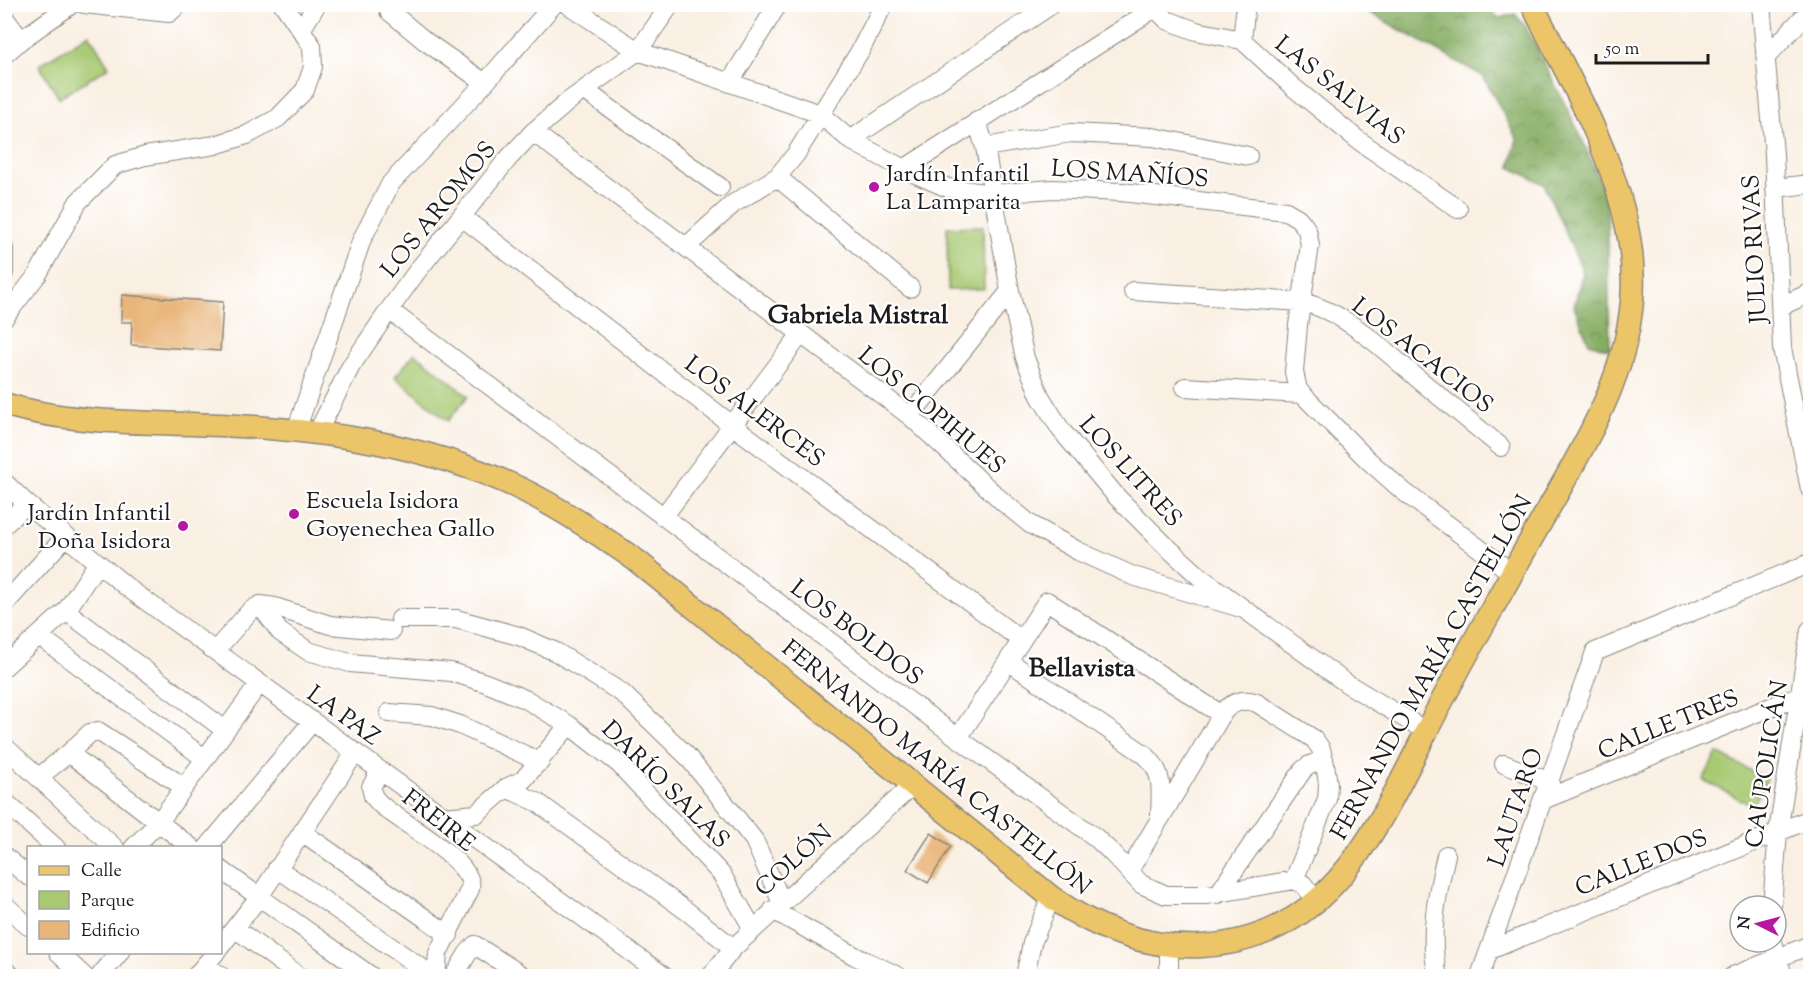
<svg xmlns="http://www.w3.org/2000/svg" width="1815" height="981" viewBox="0 0 1815 981" font-family="'Sorts Mill Goudy',serif">
	<style>
		.forest { fill: url(#forest-crowns); stroke: #516440; stroke-width: 1.5 }
		.park { fill: #a8c972; stroke: #627247; stroke-width: 1.5 }
		.building { fill: #e9b67a }
		.lines { fill: none; stroke-linecap: round; stroke-linejoin: round }
		.minor-casing { stroke: #8a867f; stroke-width: 20 }
		.major-casing { stroke: #8a867f; stroke-width: 25 }
		.minor { stroke: #fff; stroke-width: 18 }
		.major { stroke: #edc569; stroke-width: 22 }
		.poi-dot { fill: #b5179e; stroke: #fff; stroke-width: 2 }
		.labels { text-anchor: middle; stroke-width: 4.5; stroke-linejoin: round; paint-order: stroke }
		.street-label { font-size: 24px; fill: #1c1c1c; stroke: #fff }
		.poi-label { font-size: 24px; fill: #1c1c1c; stroke: #fff; text-anchor: start }
		.neighbourhood-label { font-size: 26px; font-weight: bold; fill: #1c1c1c; stroke: #fff }
	</style>
	<defs>
		<pattern id="forest-crowns" width="20" height="18" patternUnits="userSpaceOnUse" patternTransform="scale(1.5)"><rect width="20" height="18" fill="#86ad64"/><path d="M2 6a3 3 0 1 1 6 0M12 15a3 3 0 1 1 6 0" fill="none" stroke="#6d8c52"/></pattern>
	</defs>
	<rect width="100%" height="100%" fill="#fff"/>
	<filter id="ink" filterUnits="userSpaceOnUse"><feTurbulence type="fractalNoise" baseFrequency=".0167" numOctaves="2"/><feDisplacementMap in="SourceGraphic" scale="12" xChannelSelector="R" yChannelSelector="G"/><feConvolveMatrix kernelMatrix="1 2 1 2 8 2 1 2 1" color-interpolation-filters="sRGB"/></filter>
	<filter id="wash" filterUnits="userSpaceOnUse"><feTurbulence type="fractalNoise" baseFrequency=".008" numOctaves="4" result="noise"/><feDisplacementMap in="SourceGraphic" scale="24" xChannelSelector="R" yChannelSelector="G"/><feGaussianBlur stdDeviation="1.35" result="paint"/><feColorMatrix in="noise" values="0 0 0 0 0 0 0 0 0 0 0 0 0 0 0 0 0 1.4 0 .05"/><feComposite in="paint" operator="in"/></filter>
	<g filter="url(#wash)">
		<rect width="100%" height="100%" fill="#f9efe2"/>
		<!-- forest -->
		<path class="forest" d="M1356,5H1482L1500,18L1515,14L1526,27L1579,132L1607,197L1610,350L1589,343L1574,306L1583,272L1544,184L1510,167L1517,139L1483,76Z"/>
		<!-- park -->
		<path class="park" d="M89,34L109,67L59,98L39,65Z
			M983,226L984,289L948,290L947,227Z
			M415,353L468,396L448,421L395,377Z
			M1717,753L1767,779L1753,806L1703,780Z"/>
		<g id="blocks">
			<!-- building -->
			<path class="building" d="M122,295L223,302L220,351L131,345L132,322H121Z
				M931,833L951,846L928,883L907,870Z"/>
		</g>
	</g>
	<g filter="url(#ink)">
		<use href="#blocks" fill-opacity="0" stroke="#8a867f" stroke-width="1.5"/>
		<g class="lines">
			<!-- minor casing -->
			<g class="minor-casing">
				<path id="minor" d="M84,4L169,13L179,4
					M567,4L638,51L820,114L850,140L904,169L948,188L992,194L1052,189L1121,192L1286,211L1298,218L1303,224L1307,230L1310,245L1298,325L1294,372L1298,390L1368,460L1403,491L1512,573
					M1761,4L1774,154L1782,348L1810,489
					M1155,8L1167,20L1196,31L1242,40L1293,87L1358,140L1458,209
					M389,11L425,41L485,83
					M4,17L21,40
					M301,30L317,4
					M1242,40L1246,4
					M4,55L21,40L72,4
					M1767,56L1810,10
					M730,82L778,4
					M584,90L720,187
					M977,121L985,147L1010,291L1025,358L1040,396L1061,430L1116,496L1165,545L1200,577L1346,683L1426,731
					M533,132L910,416L1003,502L1030,524L1078,551L1133,576L1241,608
					M850,140L1048,7
					M985,147L1071,133L1153,137L1248,156
					M904,169L1155,8V4
					M777,177L910,288
					M1775,188L1810,184
					M462,217L732,425L1021,640
					M686,247L733,204L777,177L796,154L860,51L884,4
					M4,248V273
					M1133,291L1301,302C1343,310 1384,350 1416,377C1444,400 1473,424 1501,447
					M1781,306L1810,293
					M389,310L958,738L1095,837L1111,852L1141,884L1166,895H1207L1294,880L1303,884L1316,901
					M4,318L38,274L78,202L115,165L145,156L215,145L247,135L278,118L305,90L313,67L312,46L283,4
					M1185,387L1301,394
					M910,416L1010,291
					M296,431L362,239L391,183L485,83L554,4
					M317,433L351,366L389,310L418,270L507,160L533,132L570,100L638,51L671,4
					M4,482L27,504L128,588L664,976
					M663,517L801,334
					M4,525L27,504
					M4,605L65,537
					M260,605L280,632L308,651L350,663L451,672L486,683L527,700L569,725L619,764L722,875L753,929
					M66,611L225,730
					M400,619H456L519,636L556,652L622,693L687,756L754,840L782,903
					M39,636L204,758
					M215,651L250,611L260,605L275,607L330,625L391,631
					M1008,661L1144,754C1166,773 1160,792 1160,819
					M4,667L66,611L97,564
					M389,713L432,716L460,725L540,762
					M958,738L1047,601L1222,715
					M4,746L115,848
					M69,753L192,848
					M1504,764L1550,782
					M380,771L371,787L373,796L379,803C396,820 477,862 470,889L438,953L436,976
					M39,777L69,753L90,733L98,731L184,787
					M506,788L537,802L548,810L688,912L733,948
					M1543,800L1810,691
					M4,801L56,848
					M443,817L476,814L506,788L523,780L569,725
					M302,832L449,935
					M133,848L159,822L259,684
					M207,848L312,722
					M4,856L28,876
					M277,868L433,976
					M220,869L371,976
					M1129,871L1224,711C1233,702 1245,698 1257,703L1314,739L1321,749L1325,764L1328,784L1327,799L1294,880
					M1218,894L1303,770L1308,766L1324,759
					M4,904L28,926
					M1772,906L1778,832L1810,630
					M773,910L855,956L898,976
					M236,929L299,976
					M1773,942L1783,976
					M1169,946V976
					M220,947L259,897L355,753
					M1490,950L1810,819
					M58,952L84,976
					M205,965L221,976
					M4,970L12,976
					M100,976L120,952
					M196,976L216,952
					M454,976L468,953L475,945L523,976
					M711,976L733,948L913,785
					M1025,976L1032,943L1051,897
					M1438,976C1428,937 1437,894 1446,855
					M1480,976L1595,652L1810,563
					M1733,976L1810,945"/>
			</g>
			<!-- major casing -->
			<g class="major-casing">
				<path id="major" d="M4,404C72,425 151,422 221,425C324,430 427,444 521,489C562,509 600,535 637,561L1051,897C1096,929 1145,949 1202,946C1328,939 1374,835 1424,736C1445,694 1468,652 1491,611C1513,571 1535,532 1558,492C1592,432 1626,372 1632,301C1641,198 1576,93 1532,4"/>
			</g>
			<!-- minor -->
			<use href="#minor" class="minor"/>
			<!-- major -->
			<use href="#major" class="major"/>
		</g>
	</g>
	<!-- markers -->
	<g class="poi-dot">
		<circle cx="874" cy="187" r="6"/>
		<circle cx="294" cy="514" r="6"/>
		<circle cx="183" cy="526" r="6"/>
	</g>
	<g class="labels">
		<!-- street labels -->
		<g class="street-label">
			<text transform="translate(1340 90) rotate(39)" y="8">LAS SALVIAS</text>
			<text transform="translate(1130 173) rotate(4)" y="8">LOS MAÑÍOS</text>
			<text transform="translate(438 209) rotate(-51)" y="8">LOS AROMOS</text>
			<text transform="translate(1754 249) rotate(-93)" y="8">JULIO RIVAS</text>
			<text transform="translate(1423 355) rotate(38)" y="8">LOS ACACIOS</text>
			<text transform="translate(932 410) rotate(40)" y="8">LOS COPIHUES</text>
			<text transform="translate(755 411) rotate(37)" y="8">LOS ALERCES</text>
			<text transform="translate(1131 471) rotate(48)" y="8">LOS LITRES</text>
			<text transform="translate(857 632) rotate(37)" y="8">LOS BOLDOS</text>
			<text transform="translate(1431 667) rotate(-61)" y="8">FERNANDO MARÍA CASTELLÓN</text>
			<text transform="translate(344 715) rotate(36)" y="8">LA PAZ</text>
			<text transform="translate(1668 724) rotate(-22)" y="8">CALLE TRES</text>
			<text transform="translate(1766 764) rotate(-81)" y="8">CAUPOLICÁN</text>
			<text transform="translate(937 767) rotate(39)" y="8">FERNANDO MARÍA CASTELLÓN</text>
			<text transform="translate(666 784) rotate(45)" y="8">DARÍO SALAS</text>
			<text transform="translate(1515 807) rotate(-71)" y="8">LAUTARO</text>
			<text transform="translate(439 820) rotate(38)" y="8">FREIRE</text>
			<text transform="translate(793 860) rotate(-42)" y="8">COLÓN</text>
			<text transform="translate(1641 862) rotate(-22)" y="8">CALLE DOS</text>
		</g>
		<!-- poi labels -->
		<g class="poi-label">
			<text x="886" y="181">Jardín Infantil<tspan x="886" dy="28">La Lamparita</tspan></text>
			<text x="306" y="508">Escuela Isidora<tspan x="306" dy="28">Goyenechea Gallo</tspan></text>
			<text x="171" y="520" text-anchor="end">Jardín Infantil<tspan x="171" dy="28">Doña Isidora</tspan></text>
		</g>
		<!-- neighbourhood labels -->
		<g class="neighbourhood-label">
			<text x="858" y="323">Gabriela Mistral</text>
			<text x="1082" y="676">Bellavista</text>
		</g>
	</g>
	<!-- margin -->
	<rect width="1815" height="981" fill="none" stroke="#fff" stroke-width="24"/>
	<!-- legend -->
	<rect x="27" y="846" width="195" height="108" fill="#ffffff" stroke="#a4a4a4" stroke-width="1.5"/>
	<rect x="39" y="866" width="30" height="9" fill="#edc569" stroke="#a4a4a4" stroke-width="1.5"/>
	<text x="81" y="876" font-size="18" fill="#1c1c1c">Calle</text>
	<rect x="39" y="891" width="30" height="18" fill="#a8c972" stroke="#a4a4a4" stroke-width="1.5"/>
	<text x="81" y="906" font-size="18" fill="#1c1c1c">Parque</text>
	<rect x="39" y="921" width="30" height="18" fill="#e9b67a" stroke="#a4a4a4" stroke-width="1.5"/>
	<text x="81" y="936" font-size="18" fill="#1c1c1c">Edificio</text>
	<!-- north arrow -->
	<g transform="translate(1758 924) rotate(276)"><circle r="28" fill="#ffffff" stroke="#a4a4a4" stroke-width="1.5"/>
	<path d="M0-4.5L10 22L0 15L-10 22Z" fill="#b5179e"/>
	<text y="-9" font-size="16" font-weight="bold" text-anchor="middle" fill="#1c1c1c">N</text>
	</g>
	<!-- scale -->
	<path d="M1596 54v9h112v-9" fill="none" stroke="#1c1c1c" stroke-width="3"/>
	<text x="1605" y="54" font-size="18" fill="#1c1c1c" stroke="#ffffff" stroke-width="4.5" paint-order="stroke">50 m</text>
</svg>
